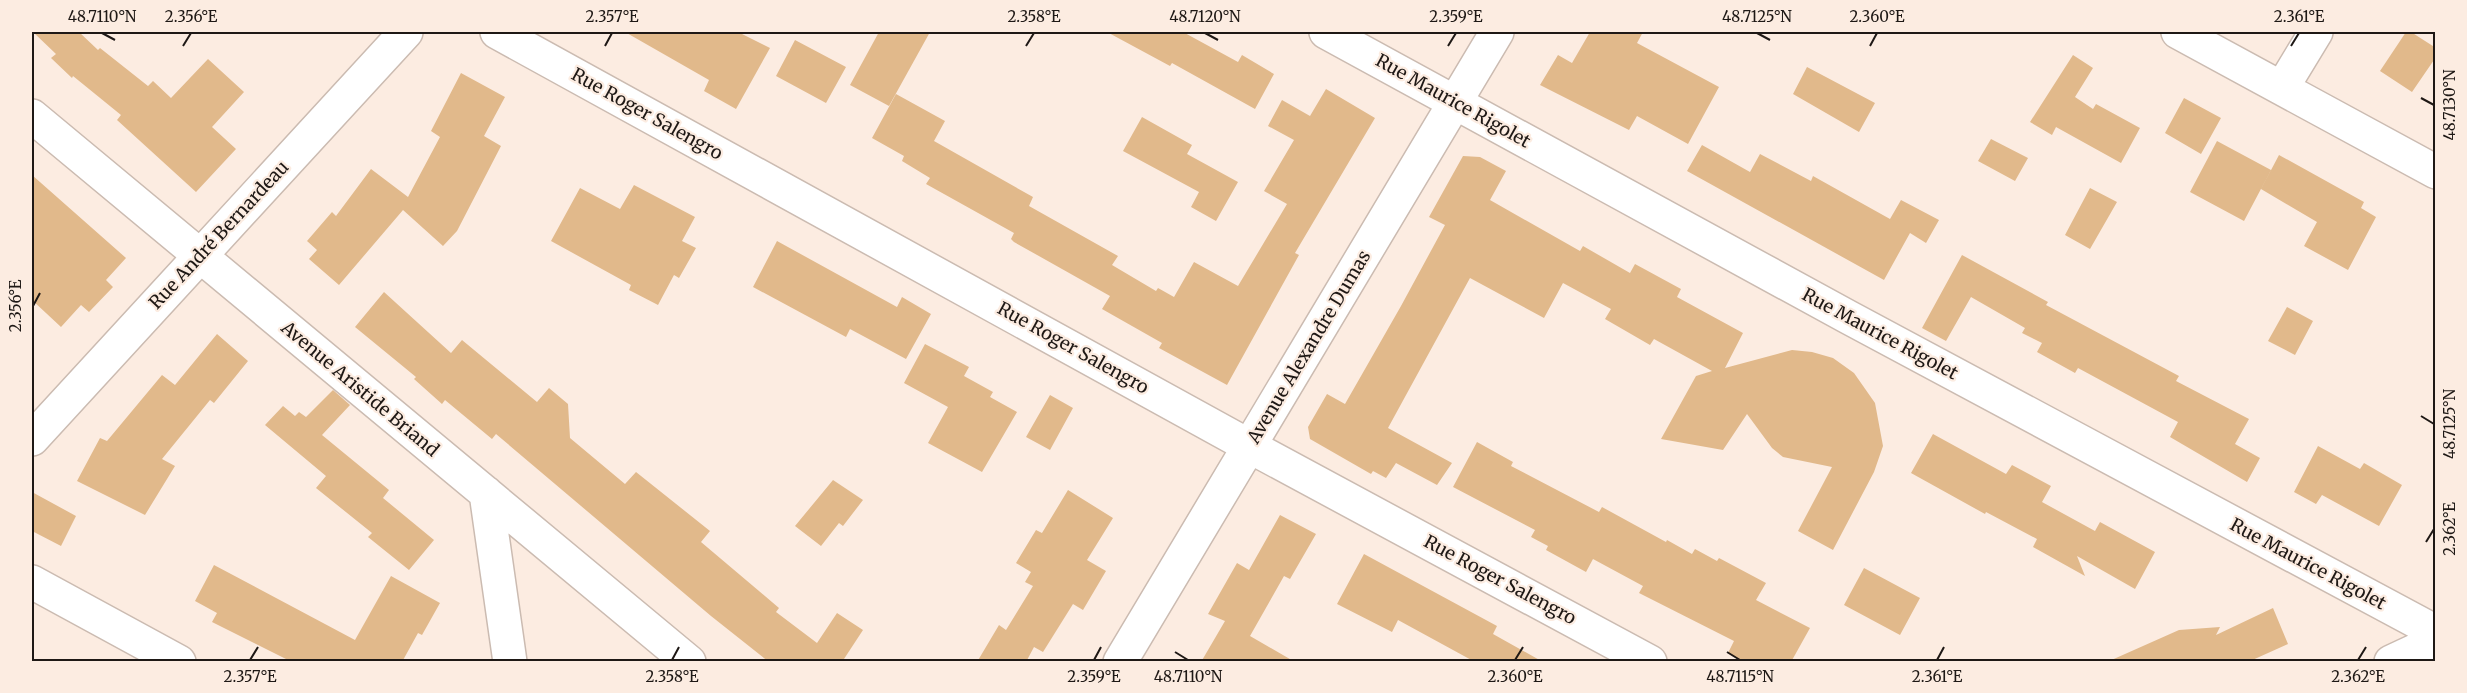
<svg xmlns="http://www.w3.org/2000/svg" width="2467" height="693" viewBox="0 0 2467 693" font-family="Merriweather,serif">
	<style>
		.building { fill: #e1b98b }
		.lines { fill: none; stroke-linecap: round; stroke-linejoin: round }
		.minor-casing { stroke: #cbbbb1; stroke-width: 36 }
		.minor { stroke: #fff; stroke-width: 33 }
		.ticks { fill: none; stroke: #1e1815; stroke-width: 2 }
		.labels { text-anchor: middle; stroke-width: 4.5; stroke-linejoin: round; paint-order: stroke }
		.street-label { font-size: 18px; fill: #1e1815; stroke: #fcece1 }
		.neatline { fill: none; stroke: #1e1815; stroke-width: 2 }
		.ticks-label { font-size: 15px; text-anchor: middle; fill: #1e1815 }
	</style>
	<rect width="100%" height="100%" fill="#fcece1"/>
	<!-- building -->
	<path class="building" d="M33,32H79L98,50L100,48L148,86L153,81L171,98L208,59L244,92L212,127L236,149L196,192L117,120L121,115L73,76L72,78L51,58L56,54Z
		M625,32H738L770,48L736,109L704,91L709,80Z
		M879,32H930L889,106L850,85Z
		M1107,32H1183L1238,62L1242,55L1274,74L1255,109L1172,63L1170,66Z
		M1590,32H1643L1637,43L1719,87L1688,144L1637,116L1629,130L1540,85L1558,55L1572,63Z
		M2406,32H2411L2436,48V57L2412,92L2380,71Z
		M795,40L846,67L826,103L776,76Z
		M2073,55L2093,68L2075,97L2093,109L2096,104L2140,128L2121,163L2056,127L2052,135L2030,122Z
		M1807,67L1875,103L1859,132L1793,94Z
		M461,73L505,97L484,136L501,146L457,231L443,246L403,210L339,285L309,259L317,250L307,241L332,212L336,216L371,169L408,197L440,137L431,131Z
		M1326,89L1375,118L1295,253L1299,255L1227,385L1159,348L1162,343L1102,309L1110,296L1014,242L1011,239L1014,233L926,184L930,178L902,161L904,156L872,138L896,94L945,121L934,141L1033,197L1029,206L1118,256L1112,265L1156,291L1158,288L1174,297L1194,262L1238,286L1287,204L1264,191L1294,140L1268,126L1282,100L1310,116Z
		M2184,98L2221,118L2201,154L2165,133Z
		M1142,117L1192,145L1187,154L1238,182L1216,221L1191,207L1199,192L1123,151Z
		M1991,139L2028,158L2015,181L1978,161Z
		M2217,141L2271,170L2244,221L2190,192Z
		M1702,145L1750,172L1760,154L1811,181L1813,176L1890,219L1901,200L1939,220L1926,243L1910,233L1884,280L1687,171Z
		M2279,155L2364,202L2361,208L2376,217L2348,270L2304,246L2317,222L2261,189Z
		M1463,156L1480,157L1506,171L1490,200L1580,251L1583,246L1630,273L1635,264L1681,289L1677,297L1743,333L1725,368L1792,350L1812,352L1833,358L1854,373L1875,403L1883,446L1874,472L1833,550L1798,531L1832,467L1783,457L1772,448L1747,414L1723,450L1661,439L1696,376L1712,371L1654,339L1650,345L1605,319L1611,309L1563,283L1544,318L1470,278L1388,428L1452,463L1437,485L1396,463L1386,478L1373,471L1371,474L1310,439L1308,427L1327,394L1345,404L1401,306L1445,225L1429,217Z
		M32,175L126,258L106,280L113,287L89,312L81,305L61,327L32,300Z
		M634,185L695,217L682,241L696,248L679,278L674,275L658,305L629,290L631,285L551,241L580,188L620,209Z
		M2090,188L2117,202L2090,249L2065,235Z
		M777,241L897,307L902,297L931,314L906,359L850,329L846,337L753,287Z
		M1962,255L2048,302L2046,305L2179,376L2176,381L2249,419L2235,444L2260,458L2247,482L2170,437L2178,422L2078,368L2075,373L2037,352L2042,343L2022,333L2025,328L1971,297L1946,341L1922,328Z
		M384,292L451,353L462,340L537,402L549,388L568,404L570,438L625,484L636,472L710,531L701,542L779,608L776,612L817,643L837,613L863,630L842,662H769L711,616L496,434L492,439L445,400L442,404L414,379L416,377L355,327Z
		M2287,307L2313,321L2295,355L2268,341Z
		M217,334L248,361L214,403L210,400L162,459L175,466L145,515L77,481L100,438L107,441L162,375L175,385Z
		M925,344L969,367L964,376L993,392L990,397L1017,412L982,472L928,443L948,407L904,383Z
		M333,390L350,405L322,435L389,490L383,498L434,540L409,570L368,537L372,533L316,488L326,476L265,425L283,406L295,416L299,412L306,417Z
		M1050,395L1073,408L1050,450L1026,437Z
		M1933,434L2006,474L2012,465L2051,486L2042,502L2095,531L2100,522L2155,552L2135,589L2077,556L2085,576L2033,547L2037,539L1986,512L1985,514L1911,473Z
		M1477,442L1513,462L1511,466L1599,512L1602,507L1666,542L1667,540L1692,554L1695,549L1717,561L1719,558L1766,583L1756,600L1810,628L1791,662H1744L1728,653L1734,641L1639,593L1643,586L1593,559L1586,572L1546,550L1548,546L1531,537L1535,530L1453,487Z
		M2318,446L2360,469L2364,463L2402,485L2379,526L2322,495L2316,504L2294,492Z
		M833,480L863,500L843,526L839,523L821,546L795,526Z
		M1068,490L1113,518L1087,560L1106,571L1083,610L1073,604L1043,652L1034,647L1026,662H977L999,625L1006,630L1033,586L1025,582L1031,572L1016,563L1036,530L1042,533Z
		M32,492L76,516L61,546L32,531Z
		M1280,515L1316,534L1290,579L1284,576L1250,636L1295,662H1201L1225,621L1208,614L1237,563L1249,570Z
		M1364,554L1497,626L1493,634L1543,662H1475L1398,620L1392,632L1337,604Z
		M214,565L355,640L391,576L440,603L422,635L418,633L402,662H392L384,657L392,662H292L212,622L217,613L195,601Z
		M1864,568L1920,598L1900,635L1844,605Z
		M2273,608L2288,644L2248,662H2107L2179,630L2220,627L2216,635Z"/>
	<g class="lines">
		<!-- minor casing -->
		<g class="minor-casing">
			<path id="minor" d="M497,32L1249,446L1650,662
				M1326,32L1848,317L2436,632
				M2178,32L2436,172
				M2282,88L2316,32
				M32,116L689,662
				M32,439L406,32
				M486,493L510,662
				M32,582L179,662
				M1120,662L1497,32
				M2391,662L2436,641"/>
		</g>
		<!-- minor -->
		<use href="#minor" class="minor"/>
	</g>
	<!-- ticks -->
	<path class="ticks" d="M102,33L115,40M1205,33L1218,40M1757,33L1770,40M183,46L191,33M605,46L612,33M1026,46L1034,33M1448,46L1456,33M1870,46L1877,33M2291,46L2299,33M2421,98L2434,105M33,306L40,293M2421,416L2434,424M2426,542L2434,529M1175,652L1188,660M1727,652L1740,660M250,660L258,647M672,660L679,647M1094,660L1101,647M1515,660L1523,647M1937,660L1944,647M2358,660L2366,647"/>
	<g class="labels">
		<!-- street labels -->
		<g class="street-label">
			<text transform="translate(1453 101) rotate(29)" y="6">Rue Maurice Rigolet</text>
			<text transform="translate(647 114) rotate(29)" y="6">Rue Roger Salengro</text>
			<text transform="translate(219 235) rotate(-47)" y="6">Rue André Bernardeau</text>
			<text transform="translate(1880 334) rotate(28)" y="6">Rue Maurice Rigolet</text>
			<text transform="translate(1309 347) rotate(-59)" y="6">Avenue Alexandre Dumas</text>
			<text transform="translate(1073 348) rotate(29)" y="6">Rue Roger Salengro</text>
			<text transform="translate(360 389) rotate(40)" y="6">Avenue Aristide Briand</text>
			<text transform="translate(2308 564) rotate(28)" y="6">Rue Maurice Rigolet</text>
			<text transform="translate(1500 580) rotate(28)" y="6">Rue Roger Salengro</text>
		</g>
	</g>
	<!-- border -->
	<rect width="2467" height="693" fill="none" stroke="#fcece1" stroke-width="66"/>
	<rect x="33" y="33" width="2401" height="627" class="neatline"/>
	<g class="ticks-label">
		<text x="102" y="22">48.7110°N</text>
		<text x="191" y="22">2.356°E</text>
		<text x="612" y="22">2.357°E</text>
		<text x="1034" y="22">2.358°E</text>
		<text x="1205" y="22">48.7120°N</text>
		<text x="1456" y="22">2.359°E</text>
		<text x="1757" y="22">48.7125°N</text>
		<text x="1877" y="22">2.360°E</text>
		<text x="2299" y="22">2.361°E</text>
		<text transform="translate(2450 105) rotate(-90)" y="5">48.7130°N</text>
		<text transform="translate(16 306) rotate(-90)" y="5">2.356°E</text>
		<text transform="translate(2450 424) rotate(-90)" y="5">48.7125°N</text>
		<text transform="translate(2450 529) rotate(-90)" y="5">2.362°E</text>
		<text x="250" y="682">2.357°E</text>
		<text x="672" y="682">2.358°E</text>
		<text x="1094" y="682">2.359°E</text>
		<text x="1188" y="682">48.7110°N</text>
		<text x="1515" y="682">2.360°E</text>
		<text x="1740" y="682">48.7115°N</text>
		<text x="1937" y="682">2.361°E</text>
		<text x="2358" y="682">2.362°E</text>
	</g>
</svg>
